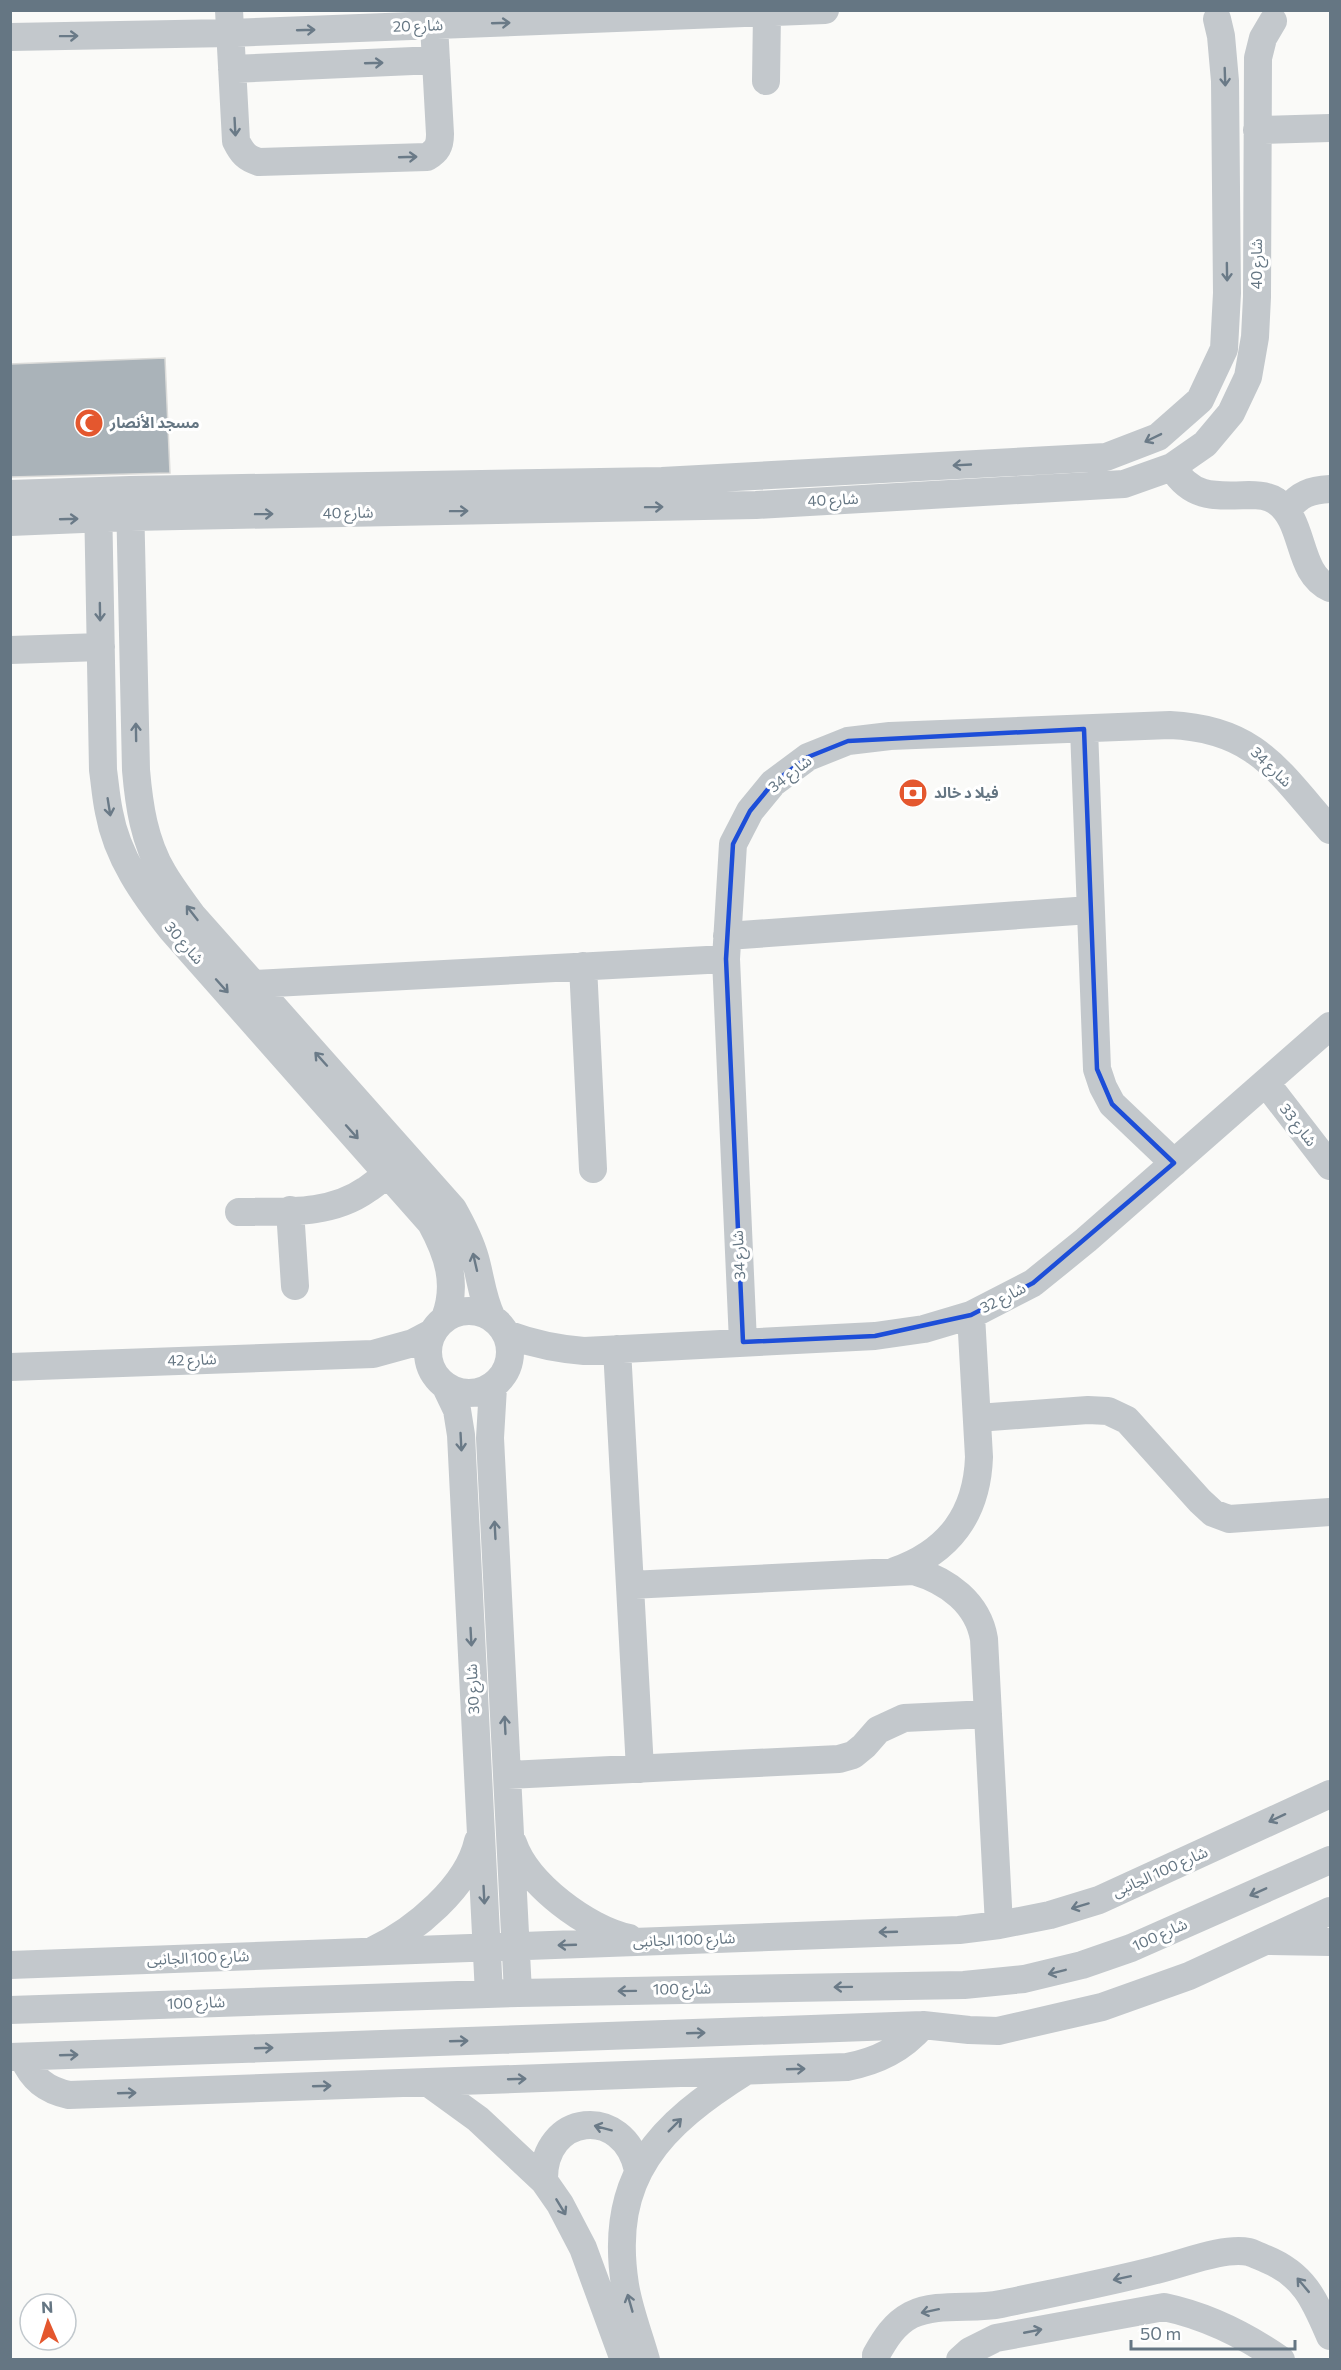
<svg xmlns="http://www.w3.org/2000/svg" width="1341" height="2370" viewBox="0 0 1341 2370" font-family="Commissioner,'Noto Sans Arabic',sans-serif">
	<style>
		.building { fill: #aab3b9; stroke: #dcdcda; stroke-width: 1.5 }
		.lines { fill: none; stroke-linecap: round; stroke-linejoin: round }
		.minor { stroke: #c3c8cc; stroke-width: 28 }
		.oneway { stroke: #6a7a87 }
		.marked { fill: none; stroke: #1d4ed8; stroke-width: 4.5; stroke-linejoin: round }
		.labels { text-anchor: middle; stroke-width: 6; stroke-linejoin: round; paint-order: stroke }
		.street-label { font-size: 15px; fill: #657683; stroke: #fff }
		.poi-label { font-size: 15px; font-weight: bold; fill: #657683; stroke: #fff; text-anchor: start }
	</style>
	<rect width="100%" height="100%" fill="#fafaf8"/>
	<!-- building -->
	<path class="building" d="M165,358L170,473L10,477V364Z"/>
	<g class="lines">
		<!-- minor -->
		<path class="minor" d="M229,10L236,141C242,153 246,158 259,162L427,157C437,151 440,146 440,134L434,25
			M10,37L230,33L825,10
			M232,69L436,60
			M766,81L767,13
			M1257,130L1330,128
			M1172,467C1192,499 1215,496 1249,495C1258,495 1269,496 1276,501C1306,521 1296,573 1330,588
			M10,494L130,490L662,481L1106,457L1158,437L1200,400L1224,349L1227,293L1225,81L1221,36L1217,19
			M130,498L136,770C139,805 144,841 163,873C171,887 182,901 192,915L453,1209C462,1225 470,1240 475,1258C481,1279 482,1298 492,1318
			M98,499L103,770C105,784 106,798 109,812C117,857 144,895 172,930L431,1223C448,1254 458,1284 445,1318
			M1287,510C1299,494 1311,490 1330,489
			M10,522L131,517L756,505L1124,484L1172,467L1205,444L1231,413L1248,377L1255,337L1257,297L1258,58L1263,38L1273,21
			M10,650L101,647
			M1084,729L1097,1069L1103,1087L1112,1104L1174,1163
			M727,936L1090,910
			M583,966L593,1169
			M255,984L726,959
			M1266,1083L1330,1166
			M290,1210L295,1286
			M239,1212C281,1211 329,1216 366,1190C374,1185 381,1179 388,1173
			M428 1352a41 41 0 1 1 82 0a41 41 0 1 1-82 0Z
			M506,1334C533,1344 556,1349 584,1351L875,1336L924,1329L971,1315L1033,1283L1086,1240L1330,1026
			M743,1342L726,959L733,844L750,811L773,783L808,757L848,741L890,736L1170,725C1256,729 1278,771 1330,830
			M617,1349L640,1769
			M10,1367L373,1354L413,1343L432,1333
			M446,1387L457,1410L461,1435L489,1994
			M493,1387L490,1438L518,1993
			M977,1418L1088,1410L1108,1411L1127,1420L1200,1501L1213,1513L1229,1519L1330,1512
			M895,1571C949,1552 977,1514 979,1457L971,1315
			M630,1585L914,1571C948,1581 978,1603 984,1639L999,1925
			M508,1775L839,1759L853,1755L864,1746L878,1730L904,1718L988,1714
			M513,1843C527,1884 587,1929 629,1938
			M1270,1941L1330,1942
			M374,1950C414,1931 468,1887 478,1841
			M10,1965L959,1930L999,1925L1050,1915L1099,1900L1330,1794
			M10,2010L518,1993L964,1985L1024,1979L1082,1965L1131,1948L1330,1860
			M10,2057L923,2025L969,2030L998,2031L1102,2007L1189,1976L1330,1911
			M23,2057C32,2079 46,2090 69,2095L847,2067C878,2061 902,2049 923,2025
			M427,2082L478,2119L544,2181L560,2204L583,2248L624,2360
			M544,2181C542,2113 624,2104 638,2170
			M646,2360C639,2335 629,2310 625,2285C608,2176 660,2125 746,2071
			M876,2360V2355C885,2339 894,2324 911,2315C938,2302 973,2310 1001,2304C1053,2293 1105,2283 1156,2270C1183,2264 1222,2247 1249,2252C1255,2254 1261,2257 1266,2259C1305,2275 1315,2301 1330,2336
			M960,2360L970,2351L996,2338L1164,2307C1207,2316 1245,2335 1281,2360"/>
	</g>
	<!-- one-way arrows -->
	<defs><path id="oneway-shaft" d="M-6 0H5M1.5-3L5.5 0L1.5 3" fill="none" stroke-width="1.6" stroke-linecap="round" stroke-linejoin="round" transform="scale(1.5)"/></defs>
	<g class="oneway">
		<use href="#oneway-shaft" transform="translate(501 23) rotate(-2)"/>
		<use href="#oneway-shaft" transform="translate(306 30) rotate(-2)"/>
		<use href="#oneway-shaft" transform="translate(69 36) rotate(-1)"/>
		<use href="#oneway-shaft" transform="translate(374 63) rotate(-2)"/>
		<use href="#oneway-shaft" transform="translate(1225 77) rotate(88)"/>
		<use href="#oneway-shaft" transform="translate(235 127) rotate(87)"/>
		<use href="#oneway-shaft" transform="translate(408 157) rotate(-2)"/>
		<use href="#oneway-shaft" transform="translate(1227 272) rotate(89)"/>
		<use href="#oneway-shaft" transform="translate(1153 438) rotate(154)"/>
		<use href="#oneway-shaft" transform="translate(962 465) rotate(177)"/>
		<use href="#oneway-shaft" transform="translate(654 507) rotate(-1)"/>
		<use href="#oneway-shaft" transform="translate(459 511) rotate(-1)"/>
		<use href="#oneway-shaft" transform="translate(264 514) rotate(-1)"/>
		<use href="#oneway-shaft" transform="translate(69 519) rotate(-2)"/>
		<use href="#oneway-shaft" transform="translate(100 612) rotate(89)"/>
		<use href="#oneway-shaft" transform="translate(136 732) rotate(-91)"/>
		<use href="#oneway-shaft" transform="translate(109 807) rotate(81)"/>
		<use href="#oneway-shaft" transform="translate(192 913) rotate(-128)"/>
		<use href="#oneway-shaft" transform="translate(222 986) rotate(48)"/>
		<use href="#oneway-shaft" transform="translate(321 1059) rotate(-132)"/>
		<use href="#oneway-shaft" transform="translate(352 1132) rotate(48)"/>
		<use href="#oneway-shaft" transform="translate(475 1262) rotate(-103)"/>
		<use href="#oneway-shaft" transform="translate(461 1442) rotate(87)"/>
		<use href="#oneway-shaft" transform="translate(495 1530) rotate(-93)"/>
		<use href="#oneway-shaft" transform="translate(471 1637) rotate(87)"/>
		<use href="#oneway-shaft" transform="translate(505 1725) rotate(-93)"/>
		<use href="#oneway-shaft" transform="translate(1277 1818) rotate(155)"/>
		<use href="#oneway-shaft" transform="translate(1258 1892) rotate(156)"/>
		<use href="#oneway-shaft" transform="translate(484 1895) rotate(87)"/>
		<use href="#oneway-shaft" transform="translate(1080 1906) rotate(163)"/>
		<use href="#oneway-shaft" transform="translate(888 1932) rotate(178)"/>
		<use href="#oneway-shaft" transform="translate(567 1945) rotate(178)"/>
		<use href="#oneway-shaft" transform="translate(1057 1972) rotate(166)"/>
		<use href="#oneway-shaft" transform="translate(843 1987) rotate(179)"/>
		<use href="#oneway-shaft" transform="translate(627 1991) rotate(179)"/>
		<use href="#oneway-shaft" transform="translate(696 2033) rotate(-2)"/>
		<use href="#oneway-shaft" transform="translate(459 2041) rotate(-2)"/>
		<use href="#oneway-shaft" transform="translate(264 2048) rotate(-2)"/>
		<use href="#oneway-shaft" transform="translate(69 2055) rotate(-2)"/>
		<use href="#oneway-shaft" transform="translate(796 2069) rotate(-2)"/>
		<use href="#oneway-shaft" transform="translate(517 2079) rotate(-2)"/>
		<use href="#oneway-shaft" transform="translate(322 2086) rotate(-2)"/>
		<use href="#oneway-shaft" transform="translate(127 2093) rotate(-2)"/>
		<use href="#oneway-shaft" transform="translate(675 2125) rotate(-45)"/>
		<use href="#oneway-shaft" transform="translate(603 2128) rotate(-165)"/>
		<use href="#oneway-shaft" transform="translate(561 2207) rotate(59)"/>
		<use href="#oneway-shaft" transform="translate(1122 2278) rotate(168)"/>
		<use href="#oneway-shaft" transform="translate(1303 2285) rotate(-130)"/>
		<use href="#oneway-shaft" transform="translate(630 2303) rotate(-106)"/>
		<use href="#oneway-shaft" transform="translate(930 2311) rotate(168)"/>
		<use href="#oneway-shaft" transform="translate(1033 2331) rotate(-11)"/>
	</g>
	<!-- marked area -->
	<path class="marked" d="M1084,729L1097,1069L1112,1104L1174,1163L1033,1283L971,1315L875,1336L743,1342L726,959L733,844L750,811L773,783L808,757L848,741Z"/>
	<!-- icons -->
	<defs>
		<g id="mosque-disc" transform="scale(1.5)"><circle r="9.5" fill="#e4572e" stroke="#fff"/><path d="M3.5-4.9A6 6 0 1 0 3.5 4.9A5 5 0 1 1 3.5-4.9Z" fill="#fff"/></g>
		<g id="bank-disc" transform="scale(1.5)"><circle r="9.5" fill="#e4572e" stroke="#fff"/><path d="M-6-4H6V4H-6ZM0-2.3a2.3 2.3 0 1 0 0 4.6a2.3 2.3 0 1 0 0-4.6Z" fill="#fff"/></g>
	</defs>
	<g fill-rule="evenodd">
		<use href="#mosque-disc" x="89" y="423"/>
		<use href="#bank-disc" x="913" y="793"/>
	</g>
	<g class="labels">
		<!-- street labels -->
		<g class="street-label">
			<text transform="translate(418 26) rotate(-2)" y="5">شارع 20</text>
			<text transform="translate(1257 264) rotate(-90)" y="5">شارع 40</text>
			<text transform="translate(833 500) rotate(-3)" y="5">شارع 40</text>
			<text transform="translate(348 513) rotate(-1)" y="5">شارع 40</text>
			<text transform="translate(1271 767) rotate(44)" y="5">شارع 34</text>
			<text transform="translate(790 774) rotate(-38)" y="5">شارع 34</text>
			<text transform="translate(184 943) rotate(49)" y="5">شارع 30</text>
			<text transform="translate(1298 1125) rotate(52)" y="5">شارع 33</text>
			<text transform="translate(739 1255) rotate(-93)" y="5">شارع 34</text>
			<text transform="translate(1003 1298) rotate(-27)" y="5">شارع 32</text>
			<text transform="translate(192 1360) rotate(-2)" y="5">شارع 42</text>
			<text transform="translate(473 1689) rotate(-93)" y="5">شارع 30</text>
			<text transform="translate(1160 1872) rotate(-24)" y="5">شارع 100 الجانبى</text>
			<text transform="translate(1160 1935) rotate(-24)" y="5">شارع 100</text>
			<text transform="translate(684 1940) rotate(-2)" y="5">شارع 100 الجانبى</text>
			<text transform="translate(198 1958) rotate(-2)" y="5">شارع 100 الجانبى</text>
			<text transform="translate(682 1989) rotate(-1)" y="5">شارع 100</text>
			<text transform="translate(196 2003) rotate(-2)" y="5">شارع 100</text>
		</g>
		<!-- poi labels -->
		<g class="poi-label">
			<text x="110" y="428">مسجد الأنصار</text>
			<text x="934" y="798">فيلا د خالد</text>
		</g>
	</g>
	<!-- border -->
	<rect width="1341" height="2370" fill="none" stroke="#657683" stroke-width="24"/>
	<!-- north arrow -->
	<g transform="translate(48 2322) rotate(357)"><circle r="28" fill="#ffffff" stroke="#c1c8cd" stroke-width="1.5"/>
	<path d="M0-4.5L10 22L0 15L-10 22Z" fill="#e4572e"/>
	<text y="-9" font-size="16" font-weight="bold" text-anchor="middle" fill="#657683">N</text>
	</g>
	<!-- scale -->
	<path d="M1131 2340v9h164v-9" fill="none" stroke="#657683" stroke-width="3"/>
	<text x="1140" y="2340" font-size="18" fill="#657683" stroke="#ffffff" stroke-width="4.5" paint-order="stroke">50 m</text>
</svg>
